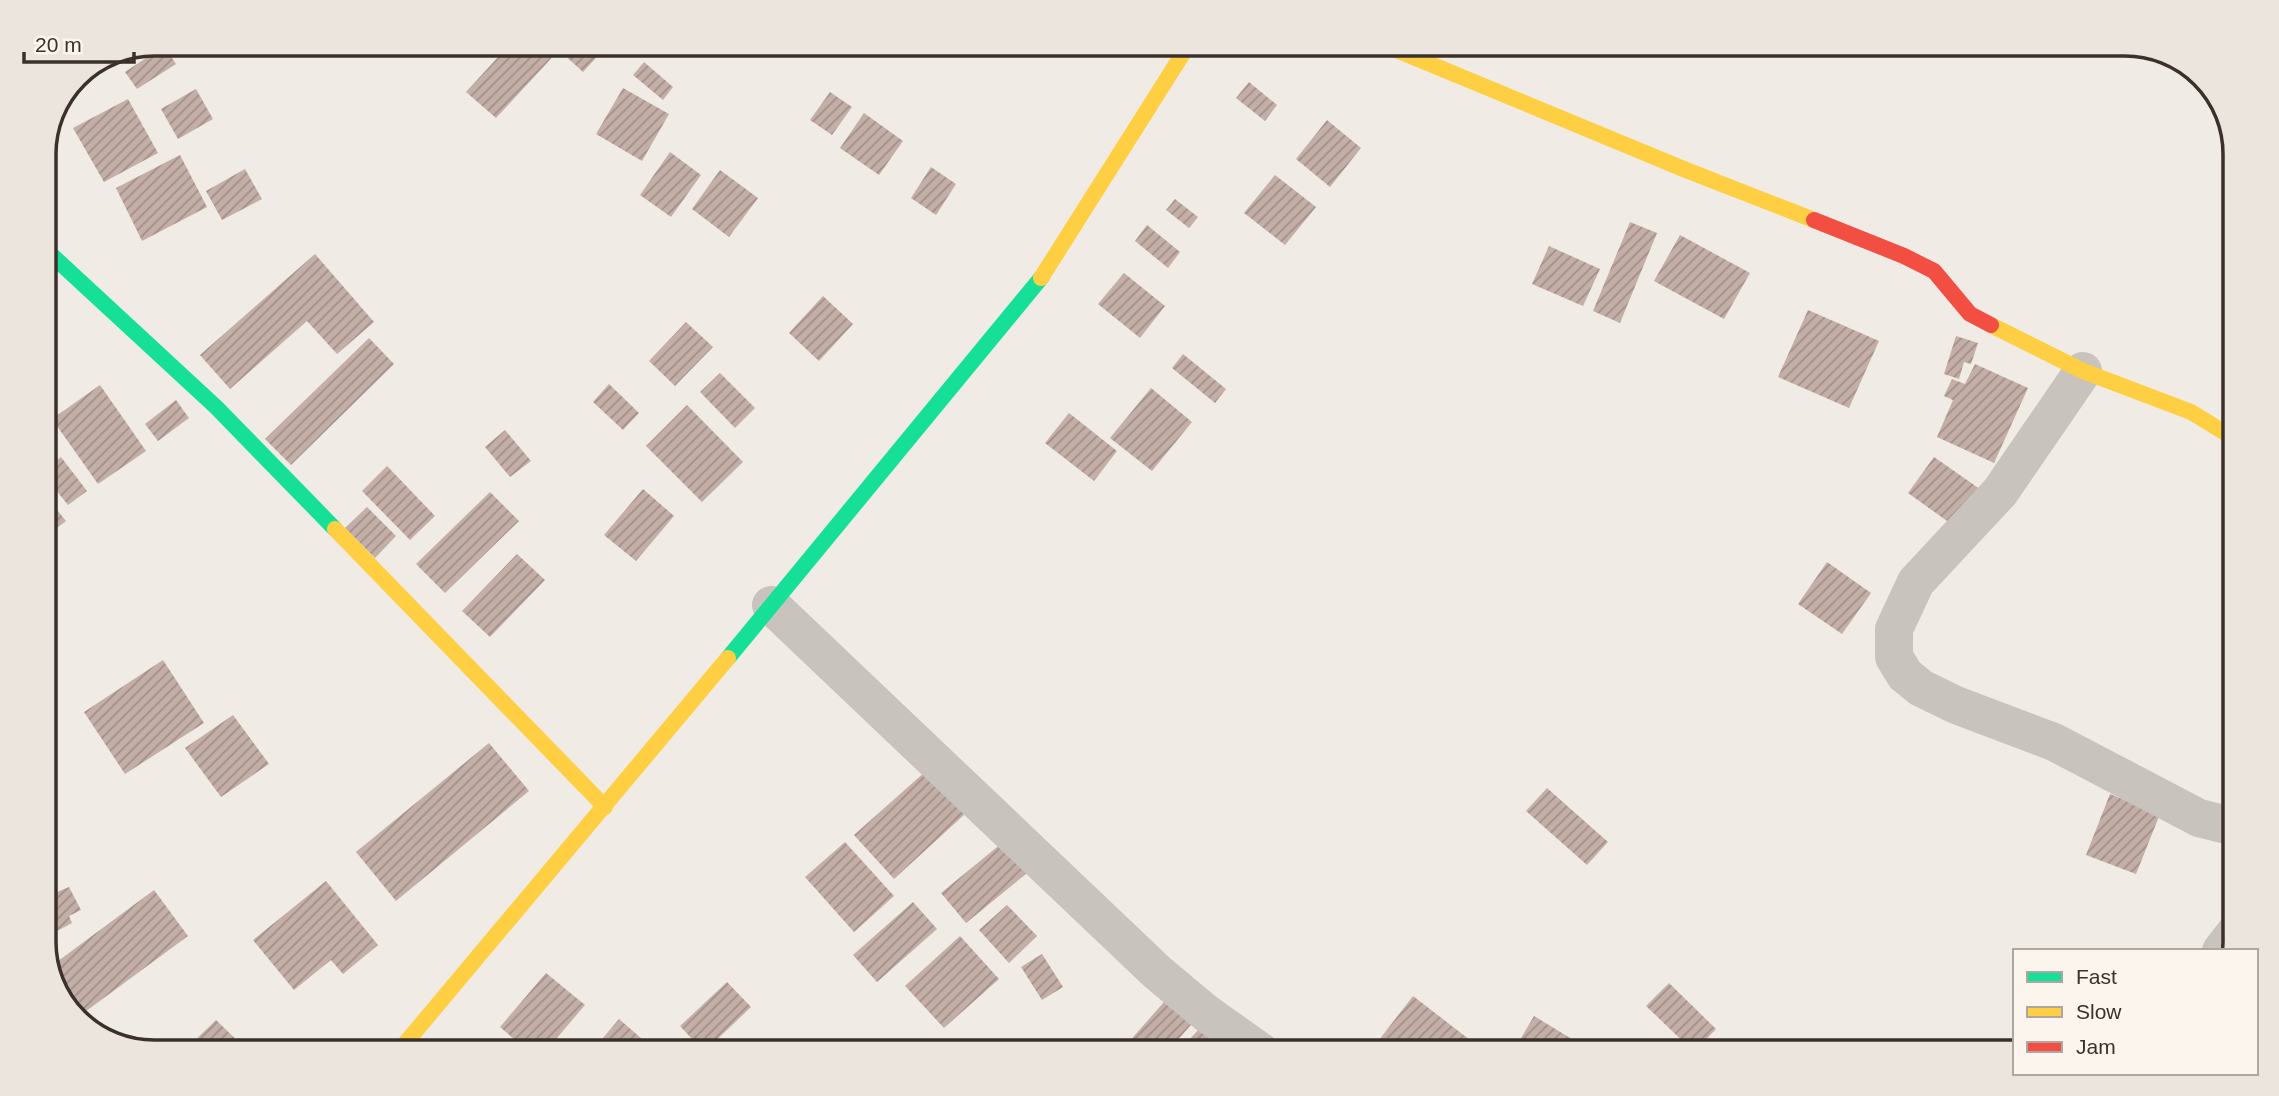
<svg xmlns="http://www.w3.org/2000/svg" width="2279" height="1096" viewBox="0 0 2279 1096" font-family="Helvetica,sans-serif">
	<style>
		.building { fill: url(#building-hatch) }
		.lines { fill: none; stroke-linecap: round; stroke-linejoin: round }
		.street { stroke: #c9c3be; stroke-width: 38 }
		.fast { stroke: #16e098; stroke-width: 16 }
		.slow { stroke: #ffcf43; stroke-width: 16 }
		.jam { stroke: #f24e42; stroke-width: 16 }
		.rim { fill: none; stroke: #3b302b; stroke-width: 3.5 }
	</style>
	<defs>
		<pattern id="building-hatch" width="6" height="6" patternUnits="userSpaceOnUse" patternTransform="scale(1.75)"><rect width="6" height="6" fill="#c3afa7"/><path d="M-1 1l2-2M0 6l6-6M5 7l2-2" fill="none" stroke="#a08f88"/></pattern>
	</defs>
	<rect width="100%" height="100%" fill="#f0ebe5"/>
	<!-- building -->
	<path class="building" d="M510,44H603L606,47L583,72L559,50L496,118L466,92Z
		M164,46L176,64L137,89L125,72Z
		M644,62L673,87L663,100L633,75Z
		M1249,82L1277,105L1265,121L1236,98Z
		M623,88L669,114L642,161L596,134Z
		M196,89L213,119L178,139L161,109Z
		M830,92L852,107L832,135L810,120Z
		M128,99L158,153L104,182L73,128Z
		M864,113L903,141L879,175L840,148Z
		M1327,120L1361,148L1330,187L1296,159Z
		M670,152L701,175L671,217L640,195Z
		M180,155L207,207L142,241L116,188Z
		M931,167L956,184L936,215L911,198Z
		M245,169L262,199L222,220L206,191Z
		M720,170L758,198L729,237L692,209Z
		M1275,175L1316,207L1285,245L1244,213Z
		M1175,199L1198,217L1189,228L1166,210Z
		M1630,222L1657,233L1620,323L1593,311Z
		M1147,225L1180,252L1168,268L1135,241Z
		M1680,235L1750,273L1724,319L1654,281Z
		M1549,246L1600,269L1583,306L1532,284Z
		M315,254L374,322L337,354L307,321L230,389L200,355Z
		M1124,273L1165,306L1140,338L1098,304Z
		M823,296L853,324L819,361L789,333Z
		M1808,310L1879,341L1849,408L1778,377Z
		M686,322L713,347L675,386L649,361Z
		M1956,336L1978,343L1971,364L1964,362L1959,379L1944,374Z
		M369,338L394,364L291,465L265,439Z
		M1183,354L1226,389L1215,403L1172,368Z
		M1975,364L2028,388L1994,463L1937,437L1953,400L1944,396L1952,379L1965,384Z
		M720,373L755,408L735,428L700,392Z
		M609,384L639,413L623,430L593,402Z
		M100,385L146,451L98,484L52,419Z
		M1151,388L1192,422L1152,471L1110,438Z
		M176,400L189,418L158,441L145,424Z
		M687,405L743,462L702,502L646,446Z
		M1069,413L1117,451L1094,481L1045,443Z
		M505,430L531,461L510,477L485,447Z
		M61,457L87,491L68,505L44,475V470Z
		M1934,457L1987,494L1961,531L1908,493Z
		M387,466L435,516L410,540L362,491Z
		M643,489L674,516L636,561L604,535Z
		M490,492L519,521L445,593L416,564Z
		M44,494L66,521L44,538Z
		M367,507L396,536L375,558L345,528Z
		M517,554L545,580L490,637L462,611Z
		M1827,562L1871,593L1842,634L1798,604Z
		M163,660L204,723L125,774L84,712Z
		M233,715L269,764L221,797L185,748Z
		M489,743L529,791L396,901L356,852Z
		M926,771L965,814L894,879L854,835Z
		M1547,788L1608,842L1587,865L1526,811Z
		M2110,794L2160,814L2136,874L2086,855Z
		M845,842L894,896L854,932L805,877Z
		M1002,843L1027,873L966,923L941,893Z
		M46,871L57,892L69,887L81,910L69,916L72,923L44,938V872Z
		M326,881L378,945L343,974L331,960L294,990L253,940Z
		M154,890L188,936L78,1017L63,1003L50,967Z
		M913,902L937,929L877,982L853,955Z
		M1007,905L1037,936L1009,963L979,930Z
		M960,936L999,979L944,1028L905,986Z
		M1042,954L1063,987L1042,1000L1021,967Z
		M546,973L585,1005L545,1052H529L500,1027Z
		M727,982L751,1007L704,1052L680,1026Z
		M1669,983L1716,1029L1694,1052L1646,1006Z
		M1171,994L1198,1017L1167,1052H1120Z
		M1413,996L1470,1040L1461,1052H1377L1372,1049Z
		M1534,1016L1585,1047L1582,1052H1518L1514,1050Z
		M619,1019L657,1052H591Z
		M216,1020L249,1052H183Z
		M1199,1029L1226,1052H1178Z
		M153,1038L168,1052L141,1049Z"/>
	<g class="lines">
		<!-- street -->
		<path class="street" d="M2083,371L2000,492L1916,582L1894,629V657L1905,675L1921,688L1956,705L2054,742L2199,818L2235,827
			M771,605L1157,972L1206,1013L1261,1052
			M2221,951L2235,933"/>
		<!-- fast -->
		<path class="fast" d="M44,248L216,407L335,529
			M728,658L1041,278"/>
		<!-- slow -->
		<path class="slow" d="M1382,44L1686,170L1814,220
			M1041,278L1189,44
			M1991,325L2083,371L2191,412L2235,439
			M335,529L605,807
			M398,1052L728,658"/>
		<!-- jam -->
		<path class="jam" d="M1814,220L1904,256L1934,271L1970,314L1991,325"/>
	</g>
	<!-- crop -->
	<path d="M0 0H2279V1096H0ZM154 56H2125A98 98 0 0 1 2223 154V942A98 98 0 0 1 2125 1040H154A98 98 0 0 1 56 942V154A98 98 0 0 1 154 56Z" fill="#ece5de" fill-rule="evenodd"/>
	<path class="rim" d="M154 56H2125A98 98 0 0 1 2223 154V942A98 98 0 0 1 2125 1040H154A98 98 0 0 1 56 942V154A98 98 0 0 1 154 56Z"/>
	<!-- legend -->
	<rect x="2013" y="949" width="245" height="126" fill="#fbf5ee" stroke="#aea6a0" stroke-width="2"/>
	<rect x="2027" y="972" width="35" height="10" fill="#16e098" stroke="#aea6a0" stroke-width="2"/>
	<text x="2076" y="984" font-size="21" fill="#3b302b">Fast</text>
	<rect x="2027" y="1007" width="35" height="10" fill="#ffcf43" stroke="#aea6a0" stroke-width="2"/>
	<text x="2076" y="1019" font-size="21" fill="#3b302b">Slow</text>
	<rect x="2027" y="1042" width="35" height="10" fill="#f24e42" stroke="#aea6a0" stroke-width="2"/>
	<text x="2076" y="1054" font-size="21" fill="#3b302b">Jam</text>
	<!-- scale -->
	<path d="M24 52v10h110v-10" fill="none" stroke="#3b302b" stroke-width="3.5"/>
	<text x="35" y="52" font-size="21" fill="#3b302b" stroke="#fbf5ee" stroke-width="5" paint-order="stroke">20 m</text>
</svg>
